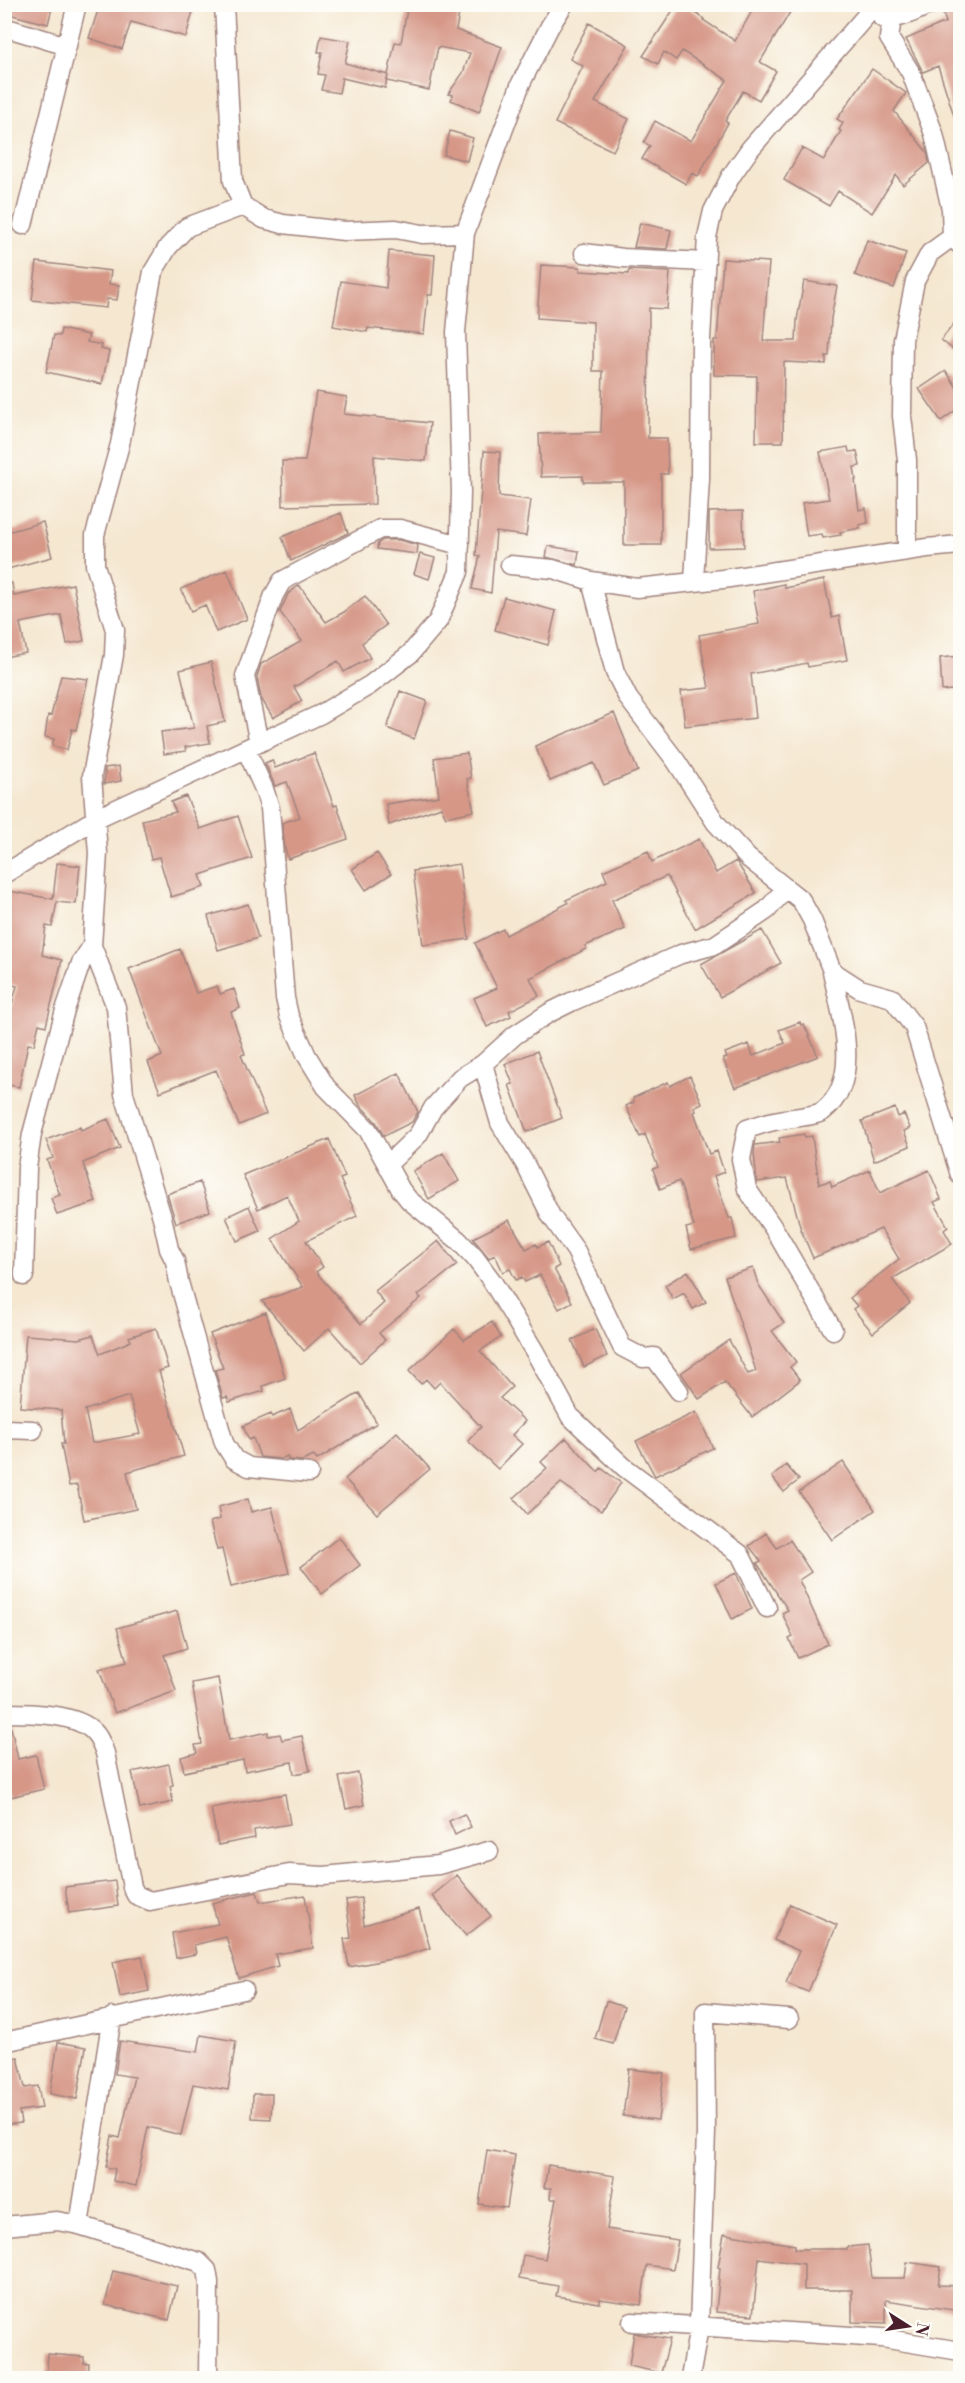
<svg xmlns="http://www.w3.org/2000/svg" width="965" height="2383" viewBox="0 0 965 2383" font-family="'Libre Bodoni',serif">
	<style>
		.building { fill: #d69787; fill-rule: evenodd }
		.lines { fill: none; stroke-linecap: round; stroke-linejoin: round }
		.street-casing { stroke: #a0837e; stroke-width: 21 }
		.street { stroke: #fff; stroke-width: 18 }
	</style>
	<rect width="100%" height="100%" fill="#fdfcf7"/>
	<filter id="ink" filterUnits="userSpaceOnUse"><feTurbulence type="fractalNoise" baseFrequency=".0167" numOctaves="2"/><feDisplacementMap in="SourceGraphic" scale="12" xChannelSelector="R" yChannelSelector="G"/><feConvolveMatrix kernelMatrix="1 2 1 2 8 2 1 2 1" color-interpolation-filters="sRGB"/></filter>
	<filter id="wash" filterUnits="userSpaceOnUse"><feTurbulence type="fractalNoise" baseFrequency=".008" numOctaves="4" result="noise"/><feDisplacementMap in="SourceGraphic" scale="24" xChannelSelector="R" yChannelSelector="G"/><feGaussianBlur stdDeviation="1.35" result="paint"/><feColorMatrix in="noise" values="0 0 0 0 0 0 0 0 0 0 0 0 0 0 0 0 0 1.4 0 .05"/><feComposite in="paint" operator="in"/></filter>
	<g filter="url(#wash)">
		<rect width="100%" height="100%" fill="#f5e7d0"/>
		<g id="blocks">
			<!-- building -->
			<path class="building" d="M4,4H53L48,24L4,13Z
				M100,4H195L186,37L131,22L122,49L89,38Z
				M408,4H441L460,8L456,30L502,47L479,112L451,100L453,95L448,94L463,73L470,53L438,47L429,90L387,81L388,75L385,88L342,78L339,93L321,90L325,75L318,74L322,52H318L321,36L350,41L345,63L388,75L395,42L401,43Z
				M677,4H683L704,19L703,20L735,41L756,4H795L760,62L776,71L759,100L743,91L725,121L728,123L698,176L692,173L686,184L642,159L650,146L644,142L655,121L691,141L727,80L682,51L676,60L664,52L658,64L643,56Z
				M960,8V124L957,125L938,66L923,72L906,39L946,22L943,14Z
				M589,23L628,45L595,102L629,119L613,151L555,123L583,66L570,59Z
				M872,69L906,93L894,111L927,152L929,163L903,185L896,175L872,213L838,191L829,206L784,180L802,148L824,160L841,131L839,130L843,123L837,119Z
				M450,131L473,138L467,161L444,155Z
				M640,223L671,230L667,249L634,247Z
				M867,240L906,253L894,288L855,275Z
				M389,251L435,255L432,295H428L424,334L368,328L367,332L333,326L341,281L386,288Z
				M723,259L769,262L763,341H796L797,320L804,281L837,286L831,318L829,356H826V364L784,362L783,442H756L757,376L714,375V340H717Z
				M37,262L111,271L109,284L119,285L117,300L107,299L106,308L32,300Z
				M541,265L580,267V271L628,274L629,270L670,272L667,309L649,308L648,438H667L668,474H661V545H624V482H583V476L541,477L539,434L601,432L603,371H593V322L537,318Z
				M960,316V355L941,340Z
				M61,329L89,335L87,342L102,345L101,349L109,351L102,384L46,372L54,335L60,336Z
				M946,371L960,392V407L941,421L919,389Z
				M316,392L347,397L344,414L430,423L426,461L374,456L375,504L283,506L282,461H305Z
				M848,447L849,452L857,451L860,466L854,467L856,480H855L859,510L866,508L868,523L859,525L860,528L840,532L841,535L823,538L822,534L807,536L802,503L829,499L820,452Z
				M484,451L500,452L499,496L531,500L526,536L496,532L491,593L472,589L480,556L476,555Z
				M743,511L744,547L709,548V512Z
				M341,513L348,533L291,561L282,537Z
				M43,522L52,557L4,570V533Z
				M383,540H399L418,545L417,554L377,549L378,543Z
				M548,546L579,551L577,565L546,557Z
				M420,554L435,558L429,579L414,574Z
				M227,570L247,619L216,632L205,605L191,611L181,589Z
				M824,580L832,618L839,616L847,660L808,667L807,663L751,674L756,718L685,726L681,691L709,688L699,635L759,624L753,591L784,584L785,588Z
				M12,583L14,596L73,584L84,641L67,644L61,615L20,623L26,653L4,657V584Z
				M299,585L326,622L344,612L365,596L386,625L362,643L370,658L344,672L338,661L294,687L302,701L273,718L261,698L257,677L261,664L302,641L280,612L288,594Z
				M504,597L556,611L548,645L495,630Z
				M960,656V689L942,691L940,658Z
				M211,662L225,722L207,726L210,743L185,747L186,751L164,754L161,732L194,728L180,670Z
				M61,676L88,679L76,730L72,729L67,750L52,746L54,739L45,737L48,715L51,716Z
				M400,691L427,701L414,739L387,728Z
				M614,713L638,771L604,785L594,763L550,781L535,746Z
				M314,753L334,806L337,805L348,839L288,859L285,849L282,823L300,817L287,782L275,786L265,763L272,760L275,768Z
				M467,753L471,778L467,779L474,811L446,817L441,807L389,825L386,804L439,796L434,758Z
				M119,766L121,781L104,784L105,768Z
				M186,796L200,829L238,816L252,858L200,875L204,887L171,897L159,857L151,859L142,820L176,812L171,802Z
				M699,839L716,873L736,861L756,893L695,929L667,876L612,900L625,929L585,946L586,949L530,978L539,996L509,1011L511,1016L487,1027L474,998L497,988L475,943L503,929L506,935L568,903L566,900L607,881L603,871L648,851L652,862Z
				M377,853L391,874L366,890L352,869Z
				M57,863L80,866L76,904L57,902L52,927L46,926L42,955L62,960L46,1026L39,1024L34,1045L28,1044L19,1087L4,1084V1032L17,986L4,983V919L9,891L53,899Z
				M459,864L469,939L423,945L413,871Z
				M248,904L258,938L218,950L208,916Z
				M762,930L781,963L720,997L701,964Z
				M180,949L196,993L217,986L220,994L234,989L240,1008L231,1012L245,1054L241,1055L266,1114L239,1125L216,1070L160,1092L148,1062L162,1056L129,969Z
				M800,1022L801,1025L804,1024L818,1056L735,1088L723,1059L727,1058L725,1053L749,1044L753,1056L785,1043L779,1030Z
				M537,1051L562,1118L527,1132L509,1085L513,1084L505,1064Z
				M399,1073L418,1112L412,1122L384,1136L376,1122L360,1105L355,1095Z
				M690,1076L702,1103L694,1107L696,1111L694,1112L709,1154L717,1151L724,1172L714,1176L729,1218H732L736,1238L691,1249L686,1228L694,1226L679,1181L660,1189L653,1169L658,1167L645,1134L640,1137L626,1106L634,1102L633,1098L668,1082L670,1086Z
				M895,1108L898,1117L904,1114L910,1128L904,1131L910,1146L874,1161L862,1121Z
				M108,1119L120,1148L83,1163L96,1202L57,1215L51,1198L60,1195L47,1160L53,1158L46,1140L80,1127L81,1130Z
				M804,1134L805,1137L812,1136L819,1184L830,1181L832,1187L870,1170L880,1193L929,1170L941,1199L934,1202L948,1227L944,1230L952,1244L892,1279L910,1303L873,1333L853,1309L857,1306L850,1298L899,1259L881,1229L813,1258L801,1230L787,1178L757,1182L754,1153L755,1145L780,1142L779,1138Z
				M329,1139L345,1177L340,1179L357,1216L306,1241L323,1267L316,1272L361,1324L384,1303L375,1291L438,1241L457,1265L418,1295L421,1298L379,1333L385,1340L360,1363L329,1328L304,1351L262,1301L303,1287L272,1239L299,1221L287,1195L258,1209L243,1175Z
				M443,1153L459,1181L429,1199L413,1171Z
				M200,1182L210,1211L176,1223L167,1194Z
				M249,1206L260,1231L237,1241L226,1217Z
				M509,1220L526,1249L536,1244L538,1247L548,1242L559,1266L554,1269L572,1302L559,1309L540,1275L525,1282L522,1277L516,1280L510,1269L503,1272L495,1255L489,1258L475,1241L473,1238Z
				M753,1268L758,1284L784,1323L772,1331L796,1362L790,1367L800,1380L752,1417L725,1382L699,1399L681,1373L729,1340L748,1374L756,1371L725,1277Z
				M688,1271L706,1302L693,1309L684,1293L673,1299L665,1285Z
				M266,1312L285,1378L263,1386L264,1391L229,1402L227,1397L223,1398L215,1370L223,1368L210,1334Z
				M492,1322L501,1337L480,1351L512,1387L500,1398L525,1421L512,1435L522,1444L498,1469L468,1441L481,1427L440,1382L434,1388L426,1379L421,1384L409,1371L454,1329L464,1340Z
				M156,1328L168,1368L159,1371L184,1456L127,1472L136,1509L84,1520L77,1485L69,1486L61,1444H64L61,1410L20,1407L26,1335L79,1339L93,1335L100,1354L131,1341L129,1337ZM129,1396L140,1434L92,1443L85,1410Z
				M595,1329L607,1356L584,1367L572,1340Z
				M359,1393L377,1423L317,1460L314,1456L302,1461L289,1460L287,1456L281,1459L260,1457L253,1438L249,1440L243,1426L271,1414L272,1417L290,1409L298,1430Z
				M696,1412L713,1448L655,1476L636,1441Z
				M397,1432L430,1469L377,1514L345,1479Z
				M566,1438L598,1472L601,1468L621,1483L601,1511L561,1483L527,1514L514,1498L547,1468L541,1462Z
				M843,1462L875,1510L832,1540L799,1492Z
				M786,1465L799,1480L784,1492L772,1477Z
				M248,1499L251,1512L272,1507L289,1573L231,1587L222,1549L217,1550L210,1522L220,1519L218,1507Z
				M766,1533L777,1548L790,1540L811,1572L799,1580L828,1644L798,1658L789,1639L793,1637L782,1613L788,1610L757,1563L761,1561L749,1546Z
				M339,1537L360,1565L322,1594L301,1567Z
				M736,1573L752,1609L732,1619L716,1583Z
				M177,1611L187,1648L164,1655L176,1691L115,1713L99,1669L127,1662L117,1628Z
				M218,1678L229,1740L268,1732V1736L280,1734L282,1740L302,1736L310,1771L294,1774L292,1762L245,1771L243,1760L184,1772L181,1757L197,1753L195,1745L202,1744L192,1683Z
				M11,1728L18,1759L36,1755L44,1789L10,1797L4,1775V1729Z
				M169,1764L173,1785L170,1786L173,1802L140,1809L132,1772Z
				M358,1773L364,1805L346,1809L339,1777Z
				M285,1794L290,1824L254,1830L255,1838L218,1845L211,1808Z
				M464,1814L471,1827L455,1835L449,1821Z
				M457,1875L491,1916L466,1936L432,1896Z
				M115,1881L118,1906L69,1913L65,1887Z
				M257,1892L260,1902L305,1895L313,1948L275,1954L278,1966L239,1978L226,1937L194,1945L196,1954L176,1958L172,1933L218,1924L212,1903Z
				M361,1898L364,1925L419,1909L430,1948L401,1957L349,1967L344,1939L351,1938L346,1900Z
				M790,1904L837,1925L808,1992L786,1983L799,1951L774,1940Z
				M142,1956L149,1991L120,1997L113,1962Z
				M606,2001L624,2007L613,2044L595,2039Z
				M201,2035L236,2041L228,2090L193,2084L181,2135L148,2127L136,2186L113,2181L115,2169L106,2167L112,2136L120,2138L134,2077L115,2074L120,2041L198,2052Z
				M58,2042L86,2047L77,2099L50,2094Z
				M18,2057L25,2088L38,2086L42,2108L19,2111L21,2123L4,2125V2060Z
				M629,2069L664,2073L658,2120L623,2116Z
				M253,2094H272L271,2119L252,2118Z
				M487,2150L515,2155L507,2208L479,2204Z
				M548,2165L615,2176L607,2229L678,2240L673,2269L647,2265L641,2305L600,2299V2303L556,2296L558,2286L519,2279L523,2255L545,2259L556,2199H550L551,2188H544Z
				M724,2234L795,2245V2249H847V2247L868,2245L872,2278H905L907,2262L941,2267L938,2285L960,2286V2311L886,2300V2323L852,2322V2290H804V2264L759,2258L753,2315L716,2312L720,2268L718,2267Z
				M113,2271L177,2286L169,2320L105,2305Z
				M634,2333L670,2339L661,2373L629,2366Z
				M48,2354L84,2357V2363H89L88,2379H46Z"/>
		</g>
	</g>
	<g filter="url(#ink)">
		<use href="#blocks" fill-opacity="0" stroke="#a0837e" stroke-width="1.5"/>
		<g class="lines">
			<!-- street casing -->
			<g class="street-casing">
				<path id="street" d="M224,4L233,181L243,206L264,219L283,224L344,231L396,229L422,234L465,233
					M882,18C900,20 914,12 931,4
					M892,19L889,38L911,73L934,134L951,209L952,237L959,244
					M4,27L67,46
					M243,206L187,227L168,247L153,272L120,444L95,535V565L115,630L114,655L92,776L98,853L92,946L116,1007L124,1094L162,1217L169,1249L175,1261L179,1282L224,1443L234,1459L249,1467L309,1473
					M23,225L77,4
					M584,253L623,258L706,262
					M907,551V460L902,416L903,340L915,281L930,253L952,237
					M510,565L553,569L591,581L637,588L723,579L927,548L960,545
					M591,581L615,672L628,698L676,761L716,823L748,858L801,900L812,920L832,971L860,989L892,998L914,1027L960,1175
					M694,581L700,479L701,339L707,237L713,211L731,176L750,149L865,17L871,4
					M259,743L245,676L274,595L282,581L380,529H400L460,545
					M246,749L264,789L270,808L285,998L289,1016L307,1056L326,1087L368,1130L401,1190L409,1200L458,1240L475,1258L492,1281L535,1352L570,1416L624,1467L740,1554L767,1608
					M4,874L97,818L321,714L370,685L410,654L438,621L459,572L461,492L456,332L465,233L521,83L550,26L564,4
					M832,971C840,1012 864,1080 823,1111C815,1117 785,1118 774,1121C765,1123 756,1126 747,1129L741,1159L747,1189L776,1232L833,1330
					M483,1064L500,1123L525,1164L551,1216L576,1251L622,1347L643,1358L654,1357L679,1391
					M387,1165L418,1135L433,1108L460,1078L483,1064L515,1035L549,1013L571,1002L681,954L715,945L767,910L786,888
					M24,1276L27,1168L32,1134L65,1010L81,963L92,946
					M4,1429L33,1430
					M4,1713C29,1713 77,1713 94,1732C100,1738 102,1745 105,1753L132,1887L136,1895L150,1901L289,1874L324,1876L438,1865L489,1851
					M4,2042L244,1990
					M79,2225L112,2017
					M4,2226L57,2221L79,2225L199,2262L207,2270L209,2282L208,2378
					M632,2322L882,2338L960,2351
					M690,2378L699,2327L706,2132L705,2012L789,2019"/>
			</g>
			<!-- street -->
			<use href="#street" class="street"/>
		</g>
	</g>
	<!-- margin -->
	<rect width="965" height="2383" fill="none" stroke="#fdfcf7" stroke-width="24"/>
	<!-- north arrow -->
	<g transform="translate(908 2326) rotate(102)" stroke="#fdfcf7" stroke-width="4.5" paint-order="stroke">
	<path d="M0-4.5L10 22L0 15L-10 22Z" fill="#4a1f2b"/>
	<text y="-9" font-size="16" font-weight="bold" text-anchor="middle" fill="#4a1f2b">N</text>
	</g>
</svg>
